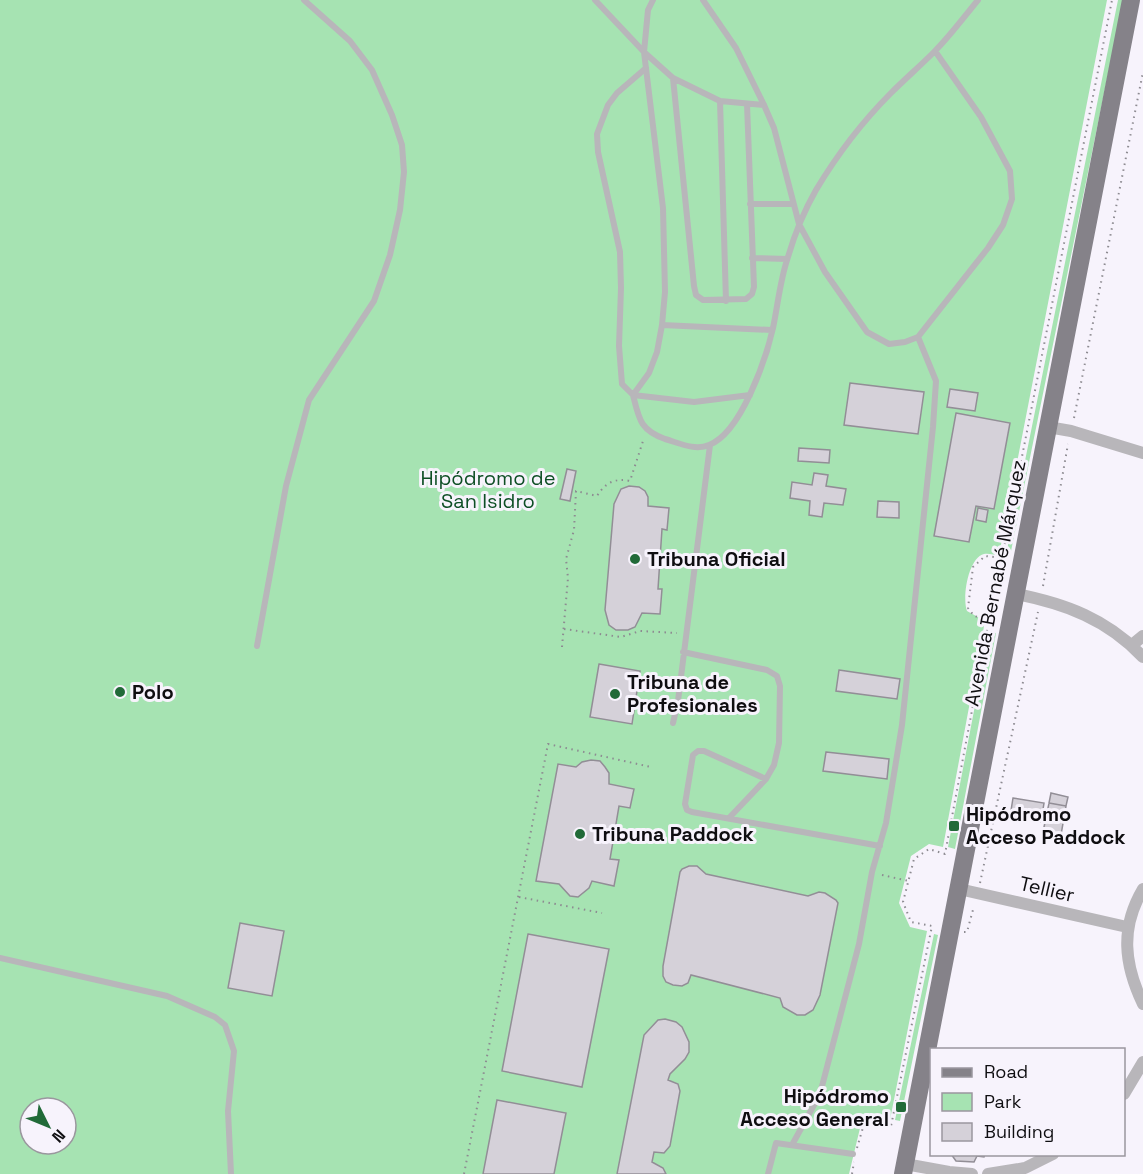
<svg xmlns="http://www.w3.org/2000/svg" width="1143" height="1174" viewBox="0 0 1143 1174" font-family="'Space Grotesk',sans-serif">
	<style>
		.green { fill: #a6e3b2; fill-rule: evenodd }
		.building { fill: #d5d1d9; stroke: #928e96; stroke-width: 1.5 }
		.lines { fill: none; stroke-linecap: round; stroke-linejoin: round }
		.path { stroke: #8d8b91; stroke-width: 2; stroke-dasharray: 1.5 4.5; stroke-linecap: butt }
		.lane { stroke: #b8b6ba; stroke-width: 6 }
		.street { stroke: #b8b6ba; stroke-width: 12 }
		.primary { stroke: #858289; stroke-width: 18 }
		.poi-dot { fill: #216a38; stroke: #f7f3fc; stroke-width: 2 }
		.labels { text-anchor: middle; stroke-width: 6; stroke-linejoin: round; paint-order: stroke }
		.park-label { font-size: 20px; fill: #0e4f25; stroke: #f7f3fc }
		.poi-label { font-size: 20px; font-weight: bold; fill: #0f0e11; stroke: #f7f3fc; text-anchor: start }
		.street-label { font-size: 20px; fill: #0f0e11; stroke: #f7f3fc }
	</style>
	<rect width="100%" height="100%" fill="#f7f3fc"/>
	<!-- green -->
	<path class="green" d="M0,0H1107L999,555C995,555 988,553 984,554C968,558 962,598 967,611L985,621L943,847L929,844L911,856L899,903L910,927L927,931L890,1120C879,1118 870,1116 861,1124L849,1174H0ZM30,1108H66V1144H30Z
		M1118,0H1123L1010,556L1006,555Z
		M989,632L996,633L955,849L948,847Z
		M934,934L938,935L900,1121L895,1120Z"/>
	<!-- building -->
	<path class="building" d="M850,383L924,392L918,434L844,425Z
		M950,389L978,393L975,411L947,407Z
		M956,413L1010,423L994,509L976,506L969,542L934,536Z
		M799,448L830,450L829,463L798,461Z
		M567,469L576,471L570,501L560,499Z
		M814,473L828,475L826,486L846,489L843,505L824,503L822,517L809,515L810,501L790,498L792,482L812,485Z
		M629,486L639,487L645,491L648,497V506L669,508L667,530L662,529L658,589H662L660,614L642,613L635,627L628,630H616L609,625L605,610L614,504L621,489Z
		M878,501L899,502V518L877,517Z
		M978,508L988,510L986,522L976,520Z
		M599,664L640,671L632,724L590,717Z
		M839,670L900,679L897,699L836,691Z
		M826,752L889,759L887,779L823,771Z
		M591,760L600,761L605,767L609,773V784L634,789L630,808L619,806L610,859L619,860L614,886L592,881L589,888L578,897L570,896L559,884L536,881L558,764L576,767L582,762Z
		M1051,793L1068,797L1066,806L1049,803Z
		M1013,798L1044,803L1041,822L1010,817Z
		M1049,803L1066,806L1061,835L1043,832Z
		M689,866H697L706,874L808,896L819,892L825,893L836,900L838,903L820,995L813,1010L805,1015H797L783,1007L780,998L691,975L688,983L682,986L673,985L666,982L663,976V966L680,872L682,869Z
		M240,923L284,931L272,996L228,988Z
		M528,934L609,949L582,1087L502,1071Z
		M665,1019L676,1022L682,1027L689,1042V1052L685,1059L670,1074L668,1080L678,1084L680,1091L670,1146L664,1153L654,1152L652,1162L663,1168L666,1174H617L644,1035L658,1020Z
		M497,1100L566,1113L554,1174H483Z
		M951,1154H985L984,1157L977,1156L974,1162L956,1161Z"/>
	<g class="lines">
		<!-- path -->
		<path class="path" d="M1074,418L1143,72
			M1043,586L1068,444
			M564,629L621,637L640,631L677,633
			M562,647L568,578L566,559L574,530L576,491L597,496C606,482 615,478 630,481L644,438
			M882,875L909,881
			M980,883L1038,612
			M519,897L602,913
			M964,932H967L974,906
			M857,1148L864,1124L872,1121L891,1126L932,926L911,922L903,902L914,859L929,849L945,854L989,620L974,616L968,608L973,567L985,556L1002,558L1112,0
			M464,1174L548,744L651,767
			M852,1174L854,1162"/>
		<!-- lane -->
		<path class="lane" d="M595,0L644,52L663,208L665,292L662,325L657,352L649,373L633,395C639,419 640,430 665,439C679,443 695,451 709,445C741,433 766,359 773,328C778,304 780,280 788,257C795,233 804,211 816,190C837,155 863,121 891,93C905,79 920,66 934,52C950,36 964,17 978,0
			M653,0L648,10L644,52L673,78L720,101L764,105
			M703,0L736,48L764,105L774,128L799,224L825,272L867,332L889,344L905,342L918,337L988,248L1003,225L1012,199L1010,171L981,117L935,51
			M646,68L617,93L608,105L597,134L598,152L620,252L621,288L619,346L622,384L633,395L694,402L750,395
			M673,78L694,286L696,295L703,300L746,299L752,294L754,287L747,104
			M720,101L726,301
			M750,204H792
			M752,258L787,259
			M662,325L772,330
			M257,646L286,486L309,400L374,301L390,255L400,210L404,172L402,145L392,115L372,70L350,41L304,0
			M683,652L767,670L777,676L780,686L779,743L774,765L766,779L729,818
			M673,723L678,701L710,445
			M766,779L704,751H698L693,755L685,804L687,810L692,812L880,846
			M0,958L167,996L215,1017L225,1025L234,1051L228,1111L231,1174
			M792,1145L820,1094L859,944L872,872L886,823L902,725L933,427L936,381L918,337
			M768,1174L776,1143L853,1154"/>
		<!-- street -->
		<path class="street" d="M1048,427L1071,431L1143,453
			M1016,594C1066,604 1107,619 1143,657
			M1132,645L1143,636
			M959,889L1127,927
			M1143,889C1120,928 1124,964 1143,1004
			M1124,1094L1143,1062
			M905,1164L949,1172L972,1174
			M988,1174L1025,1168L1053,1154"/>
		<!-- primary -->
		<path class="primary" d="M903,1174L1131,0"/>
	</g>
	<!-- markers -->
	<g class="poi-dot">
		<circle cx="635" cy="559" r="6"/>
		<circle cx="120" cy="692" r="6"/>
		<circle cx="615" cy="694" r="6"/>
		<rect x="948" y="820" width="12" height="12" rx="3"/>
		<circle cx="580" cy="834" r="6"/>
		<rect x="895" y="1101" width="12" height="12" rx="3"/>
	</g>
	<g class="labels">
		<!-- park labels -->
		<g class="park-label">
			<text x="488" y="485">Hipódromo de<tspan x="488" dy="23">San Isidro</tspan></text>
		</g>
		<!-- poi labels -->
		<g class="poi-label">
			<text x="647" y="566">Tribuna Oficial</text>
			<text x="627" y="689">Tribuna de<tspan x="627" dy="23">Profesionales</tspan></text>
			<text x="132" y="699">Polo</text>
			<text x="966" y="821">Hipódromo<tspan x="966" dy="23">Acceso Paddock</tspan></text>
			<text x="592" y="841">Tribuna Paddock</text>
			<text x="889" y="1103" text-anchor="end">Hipódromo<tspan x="889" dy="23">Acceso General</tspan></text>
		</g>
		<!-- street labels -->
		<g class="street-label">
			<text transform="translate(995 583) rotate(-79)" y="7">Avenida Bernabé Márquez</text>
			<text transform="translate(1047 889) rotate(13)" y="7">Tellier</text>
		</g>
	</g>
	<!-- legend -->
	<rect x="930" y="1048" width="195" height="108" fill="#f7f3fc" stroke="#9a979e" stroke-width="1.5"/>
	<rect x="942" y="1068" width="30" height="9" fill="#858289" stroke="#9a979e" stroke-width="1.5"/>
	<text x="984" y="1078" font-size="18" fill="#0f0e11">Road</text>
	<rect x="942" y="1093" width="30" height="18" fill="#a6e3b2" stroke="#9a979e" stroke-width="1.5"/>
	<text x="984" y="1108" font-size="18" fill="#0f0e11">Park</text>
	<rect x="942" y="1123" width="30" height="18" fill="#d5d1d9" stroke="#9a979e" stroke-width="1.5"/>
	<text x="984" y="1138" font-size="18" fill="#0f0e11">Building</text>
	<!-- north arrow -->
	<g transform="translate(48 1126) rotate(133)"><circle r="28" fill="#f7f3fc" stroke="#9a979e" stroke-width="1.5"/>
	<path d="M0-4.5L10 22L0 15L-10 22Z" fill="#216a38"/>
	<text y="-9" font-size="16" font-weight="bold" text-anchor="middle" fill="#0f0e11">N</text>
	</g>
</svg>
